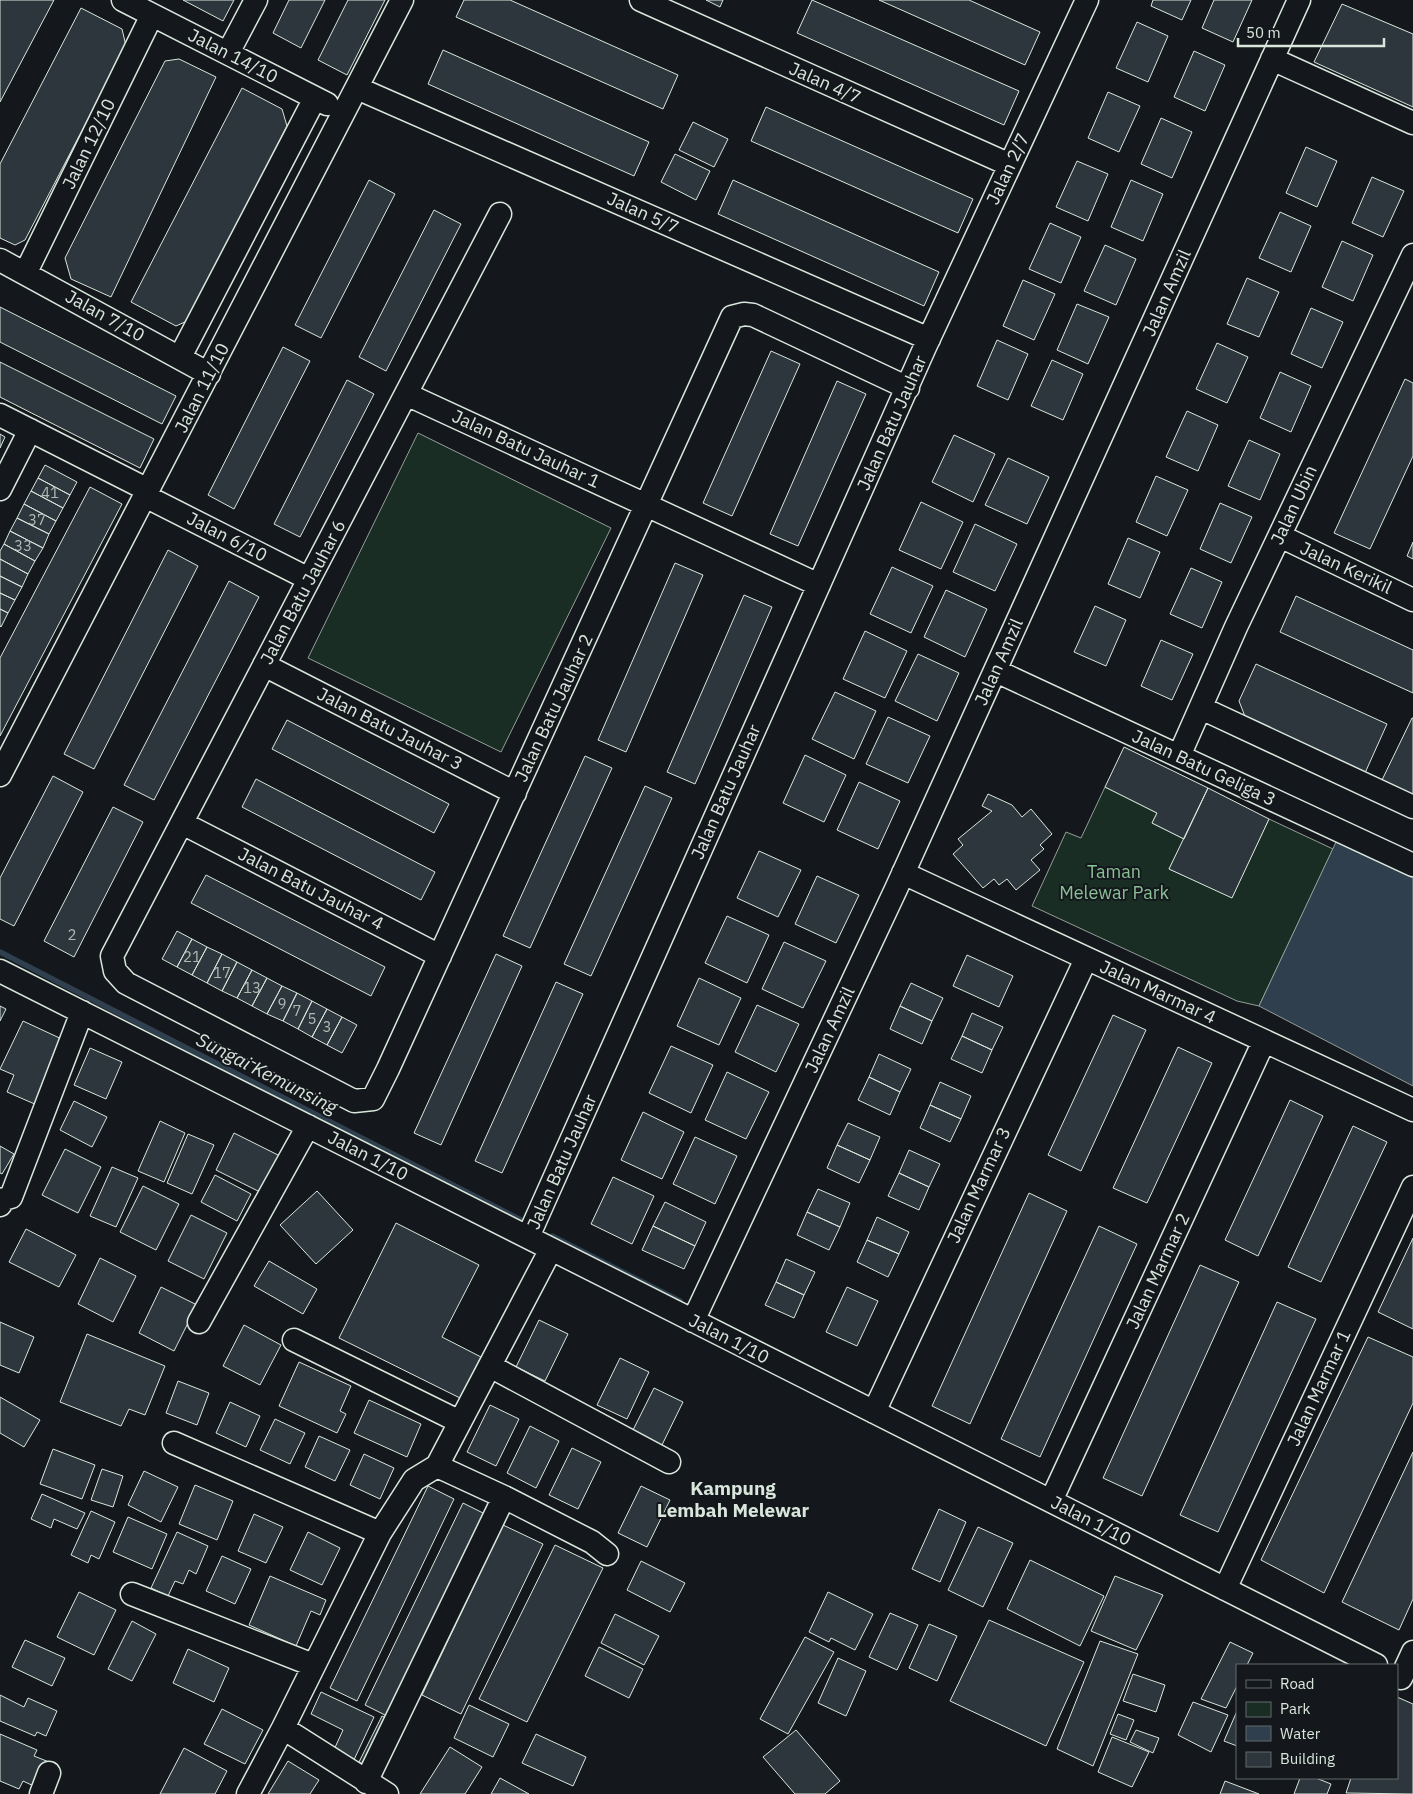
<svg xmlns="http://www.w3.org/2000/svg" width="1413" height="1794" viewBox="0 0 1413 1794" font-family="'IBM Plex Sans',sans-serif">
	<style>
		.green { fill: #1a2d24; stroke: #939e99 }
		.water { fill: #2f3f4d; stroke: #939e99 }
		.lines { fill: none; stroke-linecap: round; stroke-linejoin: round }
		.stream { stroke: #2f3f4d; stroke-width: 5.5 }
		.building { fill: #2c363c; stroke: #d8e6dc }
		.minor-casing { stroke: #d8e6dc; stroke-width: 25 }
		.minor { stroke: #14181c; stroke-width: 22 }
		.labels { text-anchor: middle; stroke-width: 4; stroke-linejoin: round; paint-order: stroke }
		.number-label { font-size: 15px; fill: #adbab4 }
		.street-label { font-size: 18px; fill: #d8e6dc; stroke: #14181c }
		.park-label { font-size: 18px; fill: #8ac095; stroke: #14181c }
		.water-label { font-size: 19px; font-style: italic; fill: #d8e6dc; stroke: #14181c }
		.neighbourhood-label { font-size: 19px; font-weight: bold; fill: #d8e6dc; stroke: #14181c }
	</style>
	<rect width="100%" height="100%" fill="#14181c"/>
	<!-- green -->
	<path class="green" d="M418,433L611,528L501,752L308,658Z
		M1105,787L1157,813L1152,823L1184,839L1169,869L1232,897L1269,819L1333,849L1259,1006L1237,1001L1032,906L1066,832L1081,838Z"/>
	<!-- water -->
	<path class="water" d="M1336,842L1413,878V1086L1259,1006Z"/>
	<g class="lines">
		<!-- stream -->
		<path class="stream" d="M0,952L521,1220
			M552,1236L680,1301"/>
	</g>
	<!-- building -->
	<path class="building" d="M0,0H54L0,102Z
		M183,0H234L223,21Z
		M289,0H325L301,48L273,33Z
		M348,0H385L347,75L318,60Z
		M464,0H510L678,75L663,109L456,17Z
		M706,0H723L720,7Z
		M812,0L1019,91L1004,125L797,33Z
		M879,0H969L1040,32L1025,65Z
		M1153,0H1191L1182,20L1151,6Z
		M1214,0H1252L1233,42L1202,28Z
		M1342,4L1413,34V107L1314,62Z
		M81,8L122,29L126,46L25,240L15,245L0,238V164Z
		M1137,22L1168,36L1148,82L1116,68Z
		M443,50L649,142L634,176L428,84Z
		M1194,51L1225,65L1205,111L1174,97Z
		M179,59L216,77L111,297L71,279L65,258L165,61Z
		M242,88L282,109L287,126L187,321L176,326L131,302Z
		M1108,92L1140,106L1119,152L1088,138Z
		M766,107L973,199L958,233L751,141Z
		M1161,118L1192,132L1172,178L1141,164Z
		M693,122L728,139L714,167L679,150Z
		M1306,147L1337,161L1317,207L1286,193Z
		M675,154L710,171L696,200L661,182Z
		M1077,161L1108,174L1088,221L1056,207Z
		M1372,177L1404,191L1383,237L1352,223Z
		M369,180L395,194L321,338L295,325Z
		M733,180L939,272L924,306L718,214Z
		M1131,180L1163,194L1143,241L1111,227Z
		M434,210L461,224L386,371L359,357Z
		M1280,212L1311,226L1291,272L1259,258Z
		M1050,223L1081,237L1061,283L1029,269Z
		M1342,241L1373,255L1353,301L1322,287Z
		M1105,245L1136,259L1116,305L1084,291Z
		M1247,278L1279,292L1259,337L1227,324Z
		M1023,280L1055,294L1034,340L1003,326Z
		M1077,304L1109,317L1088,364L1057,350Z
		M0,307L176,396L162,424L0,342Z
		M1311,308L1343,322L1322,368L1291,354Z
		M997,340L1028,354L1008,400L977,386Z
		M1217,343L1248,357L1227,403L1196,389Z
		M283,347L310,361L234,509L208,495Z
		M771,351L800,364L732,516L703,503Z
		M1052,360L1083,374L1063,420L1031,406Z
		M0,362L154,439L140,468L0,397Z
		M1280,372L1311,386L1291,432L1260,418Z
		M1405,379L1413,383V456L1370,549L1334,533Z
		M347,380L374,394L300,537L274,524Z
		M837,381L866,394L798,546L770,534Z
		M1187,411L1218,425L1198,471L1166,457Z
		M0,434L5,437L0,448Z
		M954,435L995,454L973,502L932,482Z
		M1249,440L1280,454L1260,500L1228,486Z
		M1008,458L1049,477L1027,524L985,505Z
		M45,465L77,482L70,495L38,478Z
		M1156,476L1188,490L1167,536L1136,522Z
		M38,478L70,495L63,508L31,491Z
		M90,487L122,504L0,736V658Z
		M31,491L63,508L56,521L24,504Z
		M921,502L963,522L941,569L899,550Z
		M1220,503L1252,517L1231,563L1200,549Z
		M24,504L56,521L49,534L17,518Z
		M17,518L49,534L43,548L10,531Z
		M975,524L1017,544L995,591L953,572Z
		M10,531L43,548L35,561L4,544Z
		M1128,538L1160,552L1140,598L1108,584Z
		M1413,542V559L1407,556Z
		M4,544L35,561L28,574L0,559V551Z
		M168,550L198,566L94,769L64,754Z
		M0,559L28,574L22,587L0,576Z
		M675,563L703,575L626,752L598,740Z
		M892,567L933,586L911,633L870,614Z
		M1191,568L1222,582L1202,628L1170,614Z
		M0,576L22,587L15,600L0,593Z
		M229,581L259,597L154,800L124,785Z
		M946,590L987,609L965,657L924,637Z
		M0,593L15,600L8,613L0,609Z
		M744,595L772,607L695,784L667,772Z
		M1296,596L1413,650V693L1280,632Z
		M1095,606L1126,620L1106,666L1074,652Z
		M0,609L8,613L1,627L0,626Z
		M865,631L907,651L885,698L843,679Z
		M1161,640L1193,654L1172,700L1141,686Z
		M918,654L959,673L937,721L895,701Z
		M1256,664L1387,724L1365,773L1246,719L1239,701Z
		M835,692L876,711L854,759L812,739Z
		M888,717L930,736L908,783L866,764Z
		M1412,718H1413V795L1382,780Z
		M287,720L449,804L434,833L272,749Z
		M1124,747L1208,788L1184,839L1152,823L1157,813L1105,787Z
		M805,755L846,775L824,822L783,803Z
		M585,756L612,768L530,948L503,936Z
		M53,776L83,792L14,926L0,919V878Z
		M256,779L435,872L421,900L242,807Z
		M859,782L900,801L878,849L837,830Z
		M645,786L672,798L591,976L564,964Z
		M1208,788L1269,819L1232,898L1169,869Z
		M988,794L1012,805L1022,817L1031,809L1052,834L1040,845L1044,849L1031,860L1040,870L1016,890L1007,879L999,885L994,879L983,888L953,854L963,845L958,839L992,811L982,806Z
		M113,807L143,822L74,957L44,941Z
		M759,851L801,870L778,917L737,898Z
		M206,875L385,967L371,996L191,903Z
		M817,876L859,895L836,943L795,924Z
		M727,916L769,935L747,983L705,963Z
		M177,931L192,939L177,967L162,959Z
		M192,939L207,947L192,975L177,967Z
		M784,942L826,961L803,1008L762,989Z
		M207,947L222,954L207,983L192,975Z
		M222,954L237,962L222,991L207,983Z
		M496,954L522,966L441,1145L414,1133Z
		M967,955L1013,976L999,1007L953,986Z
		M237,962L252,970L237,998L222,991Z
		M252,970L267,978L252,1006L237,998Z
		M267,978L282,986L267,1014L252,1006Z
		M699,978L741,998L719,1045L677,1026Z
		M556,982L583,994L502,1173L475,1161Z
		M911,983L943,998L932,1021L900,1006Z
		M282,986L297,993L283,1021L267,1014Z
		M297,993L312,1001L298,1029L283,1021Z
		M312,1001L327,1009L312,1037L298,1029Z
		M757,1005L799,1024L776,1072L735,1052Z
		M0,1006L6,1009L0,1021Z
		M900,1006L932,1021L922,1044L890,1029Z
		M327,1009L342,1017L327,1045L312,1037Z
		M972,1013L1003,1027L992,1050L962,1036Z
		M1113,1015L1146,1030L1081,1171L1048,1155Z
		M342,1017L357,1025L342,1053L327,1045Z
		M23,1021L66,1041L37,1105L7,1092L14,1075L0,1069Z
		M962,1036L992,1050L982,1073L951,1059Z
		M671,1046L713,1065L691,1113L649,1093Z
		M1178,1047L1212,1063L1147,1203L1113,1188Z
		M90,1048L122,1062L106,1099L74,1085Z
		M879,1054L911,1069L900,1092L869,1077Z
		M727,1072L769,1092L746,1139L705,1120Z
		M869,1077L900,1092L890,1115L858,1100Z
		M940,1082L971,1096L961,1119L930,1105Z
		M1290,1100L1323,1116L1258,1256L1225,1240Z
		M74,1101L107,1117L92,1147L60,1130Z
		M930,1105L961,1119L950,1142L920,1128Z
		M643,1112L684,1132L662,1179L621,1160Z
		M160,1121L185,1133L164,1182L138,1171Z
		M848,1123L880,1137L870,1160L837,1145Z
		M1353,1126L1387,1142L1321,1282L1288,1267Z
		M234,1133L280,1156L262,1193L216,1170Z
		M188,1134L214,1145L192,1194L167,1183Z
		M695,1137L737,1156L715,1204L673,1184Z
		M837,1145L870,1160L859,1183L827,1168Z
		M0,1146L14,1154L2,1174L0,1173Z
		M65,1149L101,1167L78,1213L42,1195Z
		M909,1150L940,1164L929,1187L899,1173Z
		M112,1167L138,1178L116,1227L90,1216Z
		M899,1173L929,1187L919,1210L888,1196Z
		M215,1175L251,1194L237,1221L201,1202Z
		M613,1177L654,1196L632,1244L591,1224Z
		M143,1186L179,1204L156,1250L120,1232Z
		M818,1189L850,1203L840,1227L807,1212Z
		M317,1191L353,1230L316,1264L280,1225Z
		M1029,1193L1067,1211L970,1424L932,1406Z
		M665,1202L706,1222L695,1246L653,1226Z
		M807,1212L840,1227L829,1250L797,1235Z
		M191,1215L227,1233L204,1279L168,1261Z
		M877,1217L909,1232L899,1254L867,1240Z
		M396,1223L479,1265L442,1337L481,1357L460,1398L339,1338Z
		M653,1226L695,1246L684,1269L642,1250Z
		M1099,1226L1137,1244L1040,1457L1001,1439Z
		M26,1229L76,1255L59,1287L9,1262Z
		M1413,1238V1329L1378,1312Z
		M867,1240L899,1254L888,1277L857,1262Z
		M100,1258L136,1276L113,1322L78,1304Z
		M786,1259L815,1272L804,1295L776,1282Z
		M269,1261L317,1289L303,1314L254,1286Z
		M1200,1265L1239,1282L1142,1496L1103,1478Z
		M776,1282L804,1295L794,1318L765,1305Z
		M161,1287L197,1305L174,1351L139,1333Z
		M847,1287L878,1301L857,1346L826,1332Z
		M1277,1302L1316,1319L1218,1532L1180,1515Z
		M539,1320L568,1334L545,1381L516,1367Z
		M0,1322L34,1337L19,1373L0,1365Z
		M244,1325L281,1345L260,1385L223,1366Z
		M87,1334L165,1366L145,1415L129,1409L121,1426L60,1402Z
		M1368,1337L1413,1357V1403L1324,1593L1261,1560Z
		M620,1358L649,1372L627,1419L597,1405Z
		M299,1362L351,1386L340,1411L346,1414L337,1433L279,1406Z
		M178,1381L209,1393L197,1425L166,1413Z
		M654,1388L683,1402L660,1449L631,1434Z
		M0,1397L40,1420L24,1447L0,1433Z
		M369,1400L421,1424L407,1457L354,1433Z
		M230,1402L260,1416L246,1447L216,1433Z
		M490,1405L519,1419L496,1466L467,1452Z
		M275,1419L305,1433L290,1464L260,1450Z
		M530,1426L559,1441L536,1488L507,1473Z
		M319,1436L350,1450L335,1481L305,1467Z
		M572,1448L601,1462L578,1509L549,1495Z
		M53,1449L95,1465L82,1499L40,1484Z
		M1413,1452V1599L1399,1630L1342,1602Z
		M364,1454L394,1468L380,1499L350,1485Z
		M102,1469L123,1476L113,1507L91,1500Z
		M144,1471L178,1487L161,1522L128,1505Z
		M195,1485L233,1501L217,1540L179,1524Z
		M428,1486L454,1499L357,1701L330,1688Z
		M641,1486L670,1500L647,1547L618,1533Z
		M42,1494L85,1513L77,1529L54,1519L51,1528L31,1519Z
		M463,1503L489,1516L391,1718L365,1705Z
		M939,1509L966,1522L940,1582L912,1569Z
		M91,1511L115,1522L99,1559L91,1555L88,1563L71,1555Z
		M254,1514L283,1527L266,1563L238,1551Z
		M128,1517L167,1534L152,1569L113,1552Z
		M503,1525L543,1544L461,1714L422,1695Z
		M978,1527L1013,1543L983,1607L948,1590Z
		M177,1532L208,1546L196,1574L189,1570L183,1584L175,1581L168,1596L151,1588Z
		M308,1532L340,1548L322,1585L290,1570Z
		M555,1545L603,1568L527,1722L479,1699Z
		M222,1556L251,1569L235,1604L206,1591Z
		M1030,1560L1104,1596L1080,1646L1007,1609Z
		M641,1561L685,1583L670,1612L627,1590Z
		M270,1576L326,1600L320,1615L311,1611L296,1646L249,1625Z
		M1115,1576L1163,1595L1136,1650L1091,1631Z
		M79,1592L116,1610L94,1655L57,1637Z
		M828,1592L873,1614L855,1650L831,1638L829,1642L809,1632Z
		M890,1613L918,1625L897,1670L869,1657Z
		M615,1614L659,1636L644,1665L601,1643Z
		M989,1620L1084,1662L1046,1746L950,1701Z
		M132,1621L156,1634L132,1681L108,1669Z
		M929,1624L957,1636L937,1681L909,1668Z
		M805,1637L834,1652L788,1734L760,1719Z
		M25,1640L65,1658L52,1686L12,1667Z
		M1100,1641L1138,1654L1093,1766L1057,1749Z
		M1230,1642L1253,1653L1247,1665H1237V1686L1226,1708L1201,1699Z
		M599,1647L643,1669L629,1698L585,1676Z
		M188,1649L229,1668L214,1702L173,1683Z
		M838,1658L866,1671L846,1716L818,1703Z
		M1133,1674L1165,1685L1156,1712L1123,1701Z
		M321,1692L374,1717L352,1764L332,1754L343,1730L311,1714Z
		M0,1695L24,1707L28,1698L57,1711L46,1736L37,1732L35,1736L0,1721Z
		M1397,1697L1413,1704V1794L1346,1793L1351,1778H1397Z
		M1193,1702L1228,1715L1211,1752L1178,1735Z
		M469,1705L509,1724L493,1757L454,1738Z
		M222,1709L263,1730L245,1764L204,1744Z
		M1237,1711V1746L1224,1741Z
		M1118,1714L1134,1720L1126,1740L1110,1734Z
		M382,1716L399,1725L375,1771L359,1762Z
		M796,1730L840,1781L825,1794H795L763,1757Z
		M1136,1730L1159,1738L1153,1753L1130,1742Z
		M0,1734L37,1750L34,1756L49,1762L38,1788L23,1781L19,1789L0,1781Z
		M536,1734L586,1757L573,1786L522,1763Z
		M1112,1737L1149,1752L1132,1787L1098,1772Z
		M450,1747L482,1767L465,1794H420Z
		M184,1748L227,1771L215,1794H160Z
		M288,1761L319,1780L310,1794H268Z
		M500,1778L529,1794H491Z
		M1300,1778H1316L1331,1784L1327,1794H1294Z
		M1225,1781L1259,1794H1220Z"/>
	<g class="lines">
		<!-- minor casing -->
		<g class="minor-casing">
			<path id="minor" d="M123,0L327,104
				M641,0L1010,165
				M228,53L256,0
				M1272,59L1413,123
				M357,88L929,339
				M500,214L112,956L115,971L126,983L354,1101L373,1099L388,1069L732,317L744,314L753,315L908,388
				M0,260L209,374
				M26,272L152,15
				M180,357L315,98
				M406,394L819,585
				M0,415L148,490
				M0,489L30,430
				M145,496L309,579
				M1280,536L1413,600
				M264,665L515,793
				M996,671L1413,865
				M1201,708L1413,807
				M1179,756L1236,627L1413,255
				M0,775L402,0
				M182,823L440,956
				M903,873L1413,1110
				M0,971L1376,1665
				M0,1205L4,1199L11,1197L82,1012
				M528,1237L925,347L1087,0
				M693,1321L896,889L1299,0
				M199,1322L308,1126
				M294,1340L460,1422
				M490,1366L669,1462
				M874,1412L1086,959
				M174,1443L380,1533
				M437,1466L504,1497L592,1542L607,1554
				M1051,1501L1264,1041
				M1225,1589L1413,1187
				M132,1594L313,1665
				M1401,1678L1413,1652
				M283,1728L387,1794
				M366,1782L504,1497
				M41,1794L49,1773
				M248,1794L283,1728L380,1533L414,1480L437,1466L551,1249"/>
		</g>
		<!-- minor -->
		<use href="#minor" class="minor"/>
	</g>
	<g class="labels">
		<!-- number labels -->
		<g class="number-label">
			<text x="50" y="498">41</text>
			<text x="37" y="525">37</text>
			<text x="23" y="551">33</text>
			<text x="72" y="940">2</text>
			<text x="192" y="962">21</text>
			<text x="222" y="978">17</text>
			<text x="252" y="993">13</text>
			<text x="282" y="1009">9</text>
			<text x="297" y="1016">7</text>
			<text x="312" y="1024">5</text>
			<text x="327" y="1032">3</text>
		</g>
		<!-- street labels -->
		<g class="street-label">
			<text transform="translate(233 56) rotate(27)" y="6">Jalan 14/10</text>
			<text transform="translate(825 83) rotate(24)" y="6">Jalan 4/7</text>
			<text transform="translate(89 144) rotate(-64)" y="6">Jalan 12/10</text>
			<text transform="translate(1008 169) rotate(-65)" y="6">Jalan 2/7</text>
			<text transform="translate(643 213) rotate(24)" y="6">Jalan 5/7</text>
			<text transform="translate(1167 293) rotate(-66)" y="6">Jalan Amzil</text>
			<text transform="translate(105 316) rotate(29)" y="6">Jalan 7/10</text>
			<text transform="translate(202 388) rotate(-63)" y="6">Jalan 11/10</text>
			<text transform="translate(892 423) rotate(-66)" y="6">Jalan Batu Jauhar</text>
			<text transform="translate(526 449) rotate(25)" y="6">Jalan Batu Jauhar 1</text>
			<text transform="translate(1294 505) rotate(-65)" y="6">Jalan Ubin</text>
			<text transform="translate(227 537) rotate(27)" y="6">Jalan 6/10</text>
			<text transform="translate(1346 568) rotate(25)" y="6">Jalan Kerikil</text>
			<text transform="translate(303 592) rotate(-62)" y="6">Jalan Batu Jauhar 6</text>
			<text transform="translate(999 662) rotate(-66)" y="6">Jalan Amzil</text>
			<text transform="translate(554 708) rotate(-65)" y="6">Jalan Batu Jauhar 2</text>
			<text transform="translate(390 729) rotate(27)" y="6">Jalan Batu Jauhar 3</text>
			<text transform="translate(1204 768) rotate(25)" y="6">Jalan Batu Geliga 3</text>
			<text transform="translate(726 792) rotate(-66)" y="6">Jalan Batu Jauhar</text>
			<text transform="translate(311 889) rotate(27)" y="6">Jalan Batu Jauhar 4</text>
			<text transform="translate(1158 992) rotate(25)" y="6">Jalan Marmar 4</text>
			<text transform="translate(830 1030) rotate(-65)" y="6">Jalan Amzil</text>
			<text transform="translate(368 1156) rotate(27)" y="6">Jalan 1/10</text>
			<text transform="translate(562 1162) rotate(-66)" y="6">Jalan Batu Jauhar</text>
			<text transform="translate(979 1185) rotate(-65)" y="6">Jalan Marmar 3</text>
			<text transform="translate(1158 1271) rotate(-65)" y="6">Jalan Marmar 2</text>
			<text transform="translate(729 1339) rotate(27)" y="6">Jalan 1/10</text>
			<text transform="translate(1319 1388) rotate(-65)" y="6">Jalan Marmar 1</text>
			<text transform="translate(1091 1521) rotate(27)" y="6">Jalan 1/10</text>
		</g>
		<!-- park labels -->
		<g class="park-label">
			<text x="1114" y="878">Taman<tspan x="1114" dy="21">Melewar Park</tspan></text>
		</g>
		<!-- water labels -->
		<g class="water-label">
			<text transform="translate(267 1073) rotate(27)" y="7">Sungai Kemunsing</text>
		</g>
		<!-- neighbourhood labels -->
		<g class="neighbourhood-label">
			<text x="733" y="1495">Kampung<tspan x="733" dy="22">Lembah Melewar</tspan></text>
		</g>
	</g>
	<!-- legend -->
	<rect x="1236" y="1664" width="162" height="115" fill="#14181c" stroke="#626a69"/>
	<rect x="1246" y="1680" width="25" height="8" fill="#14181c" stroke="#626a69"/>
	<text x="1280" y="1689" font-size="15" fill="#d8e6dc">Road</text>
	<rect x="1246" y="1702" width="25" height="15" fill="#1a2d24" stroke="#626a69"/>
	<text x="1280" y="1714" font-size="15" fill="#d8e6dc">Park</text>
	<rect x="1246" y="1726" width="25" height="15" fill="#2f3f4d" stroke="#626a69"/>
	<text x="1280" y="1739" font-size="15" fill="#d8e6dc">Water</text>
	<rect x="1246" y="1752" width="25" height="15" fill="#2c363c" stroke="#626a69"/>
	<text x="1280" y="1764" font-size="15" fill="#d8e6dc">Building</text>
	<!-- scale -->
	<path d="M1238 38v8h146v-8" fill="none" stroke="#d8e6dc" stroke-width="2.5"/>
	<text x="1246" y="38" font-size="15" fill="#d8e6dc" stroke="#14181c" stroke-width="4" paint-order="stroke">50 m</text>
</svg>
